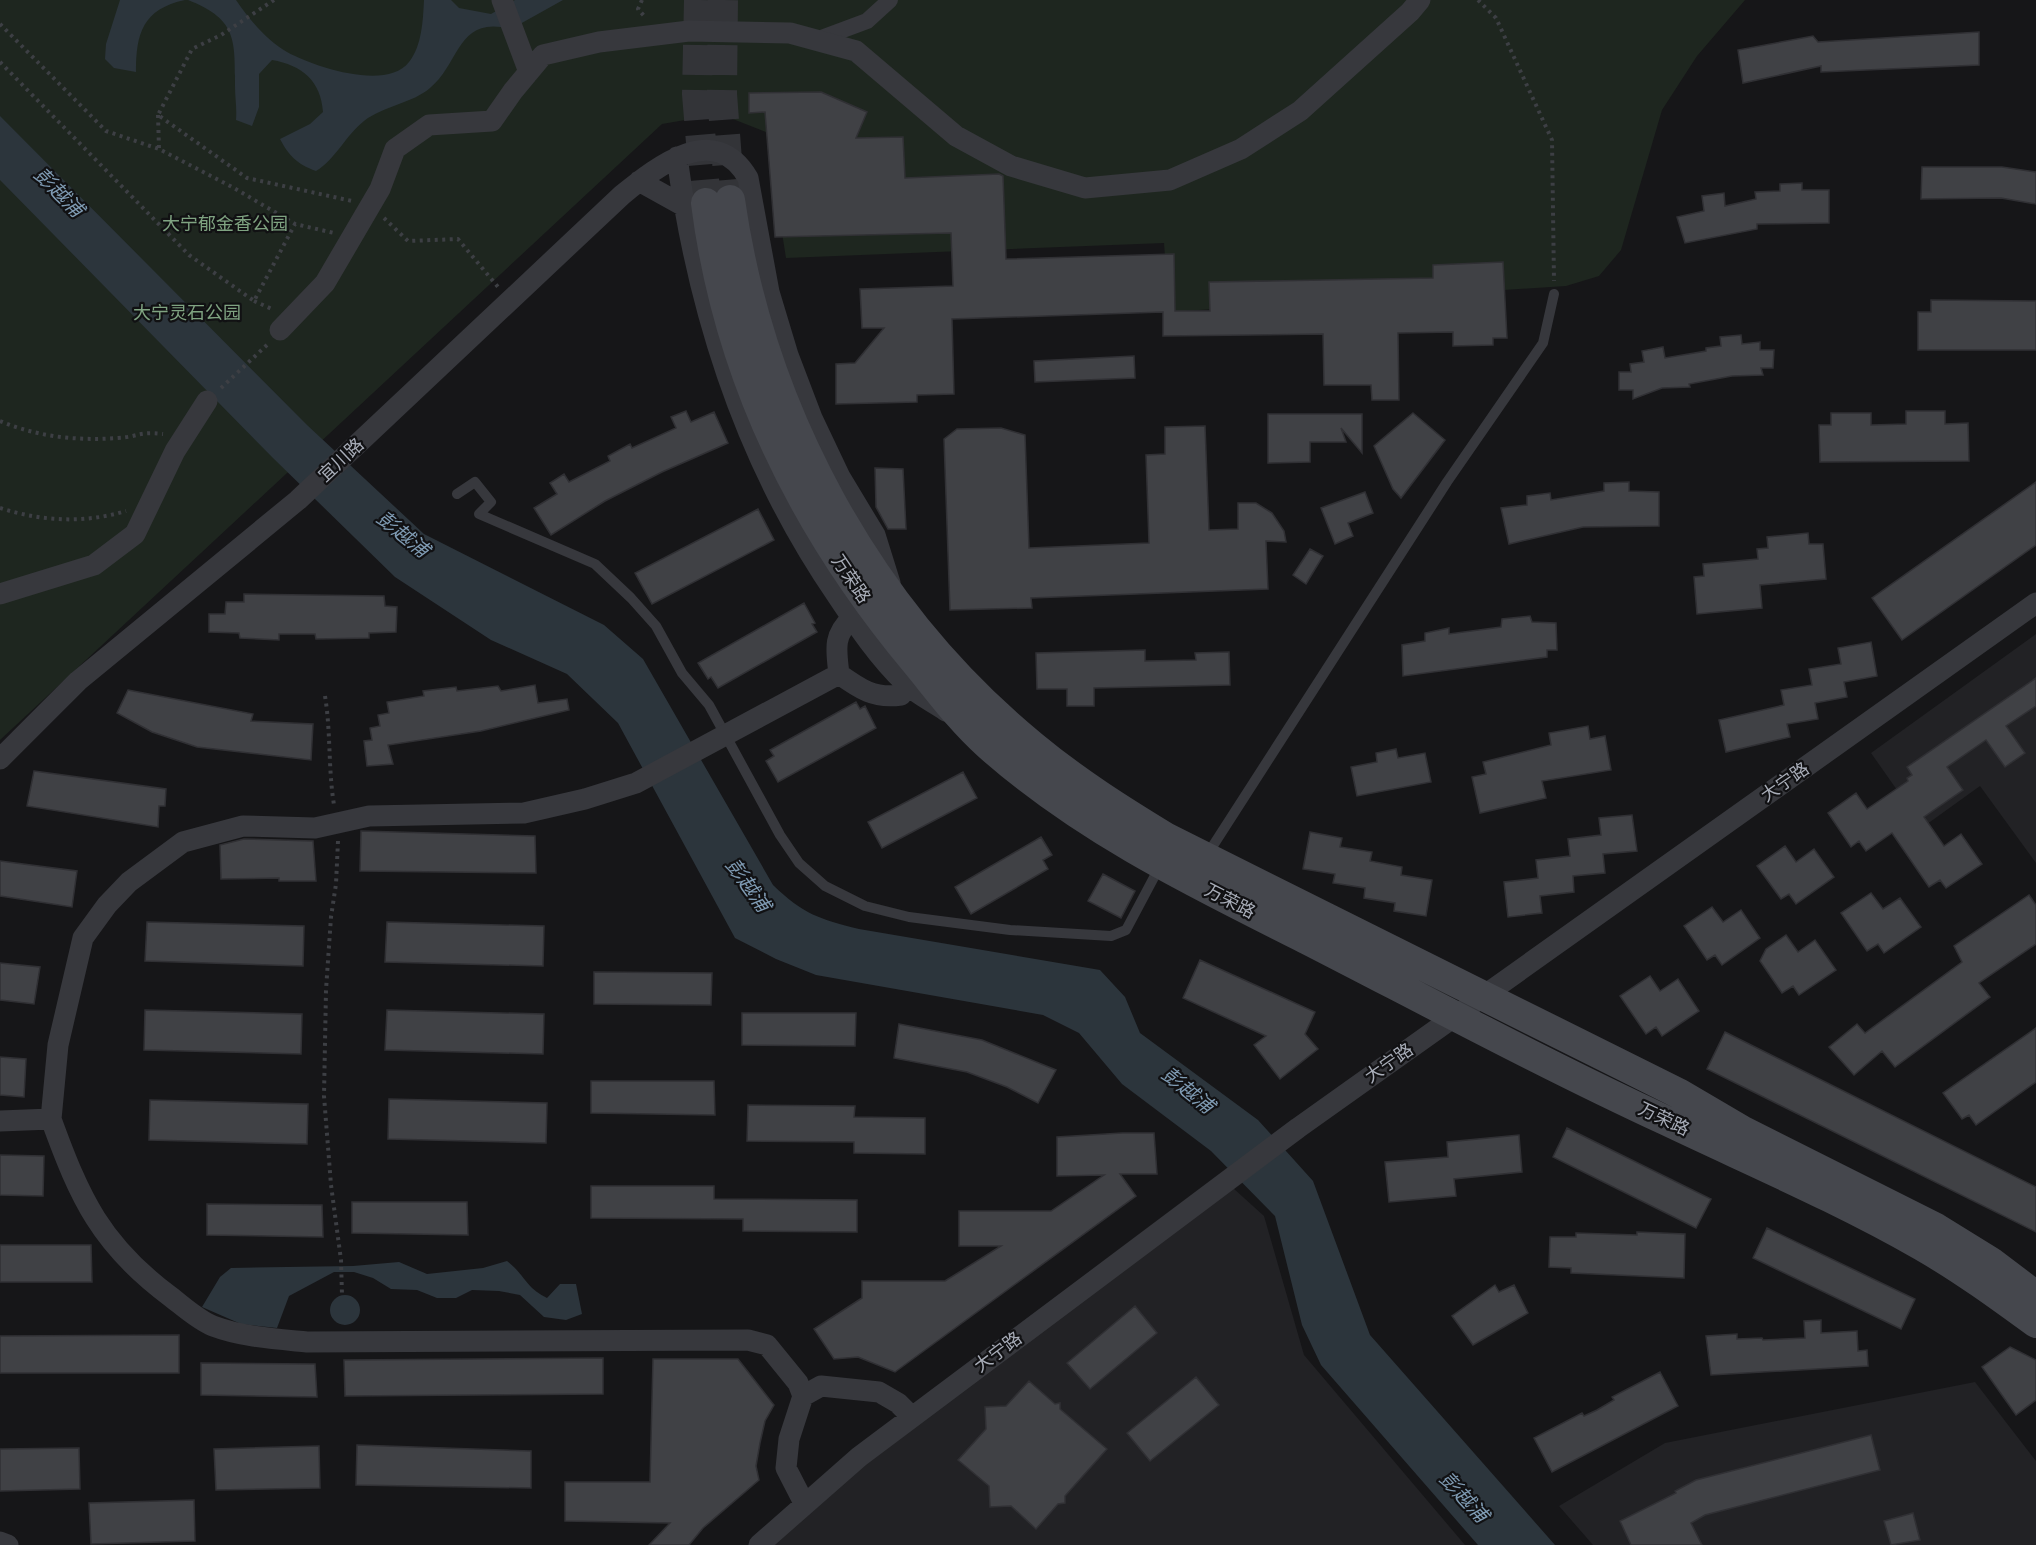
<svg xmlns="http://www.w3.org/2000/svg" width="2036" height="1545" viewBox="0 0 2036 1545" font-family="Karla,'Noto Sans SC',sans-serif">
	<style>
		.built { fill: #222225 }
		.green { fill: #1e261f }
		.water { fill: #2c353c }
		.building { fill: #404145; stroke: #303034; stroke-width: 1.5 }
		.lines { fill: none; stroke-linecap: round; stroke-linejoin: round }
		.secondary-tunnel { stroke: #333438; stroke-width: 30; stroke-dasharray: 30 15; stroke-linecap: butt }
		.path { stroke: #3d3f44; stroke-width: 4; stroke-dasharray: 3 4.5; stroke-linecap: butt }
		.service { stroke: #37383d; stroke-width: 10 }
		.pedestrian { stroke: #37383d; stroke-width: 16 }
		.minor { stroke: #37383d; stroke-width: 21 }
		.secondary { stroke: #45474d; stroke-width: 30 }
		.labels { text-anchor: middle; stroke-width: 4.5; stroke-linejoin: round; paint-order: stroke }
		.park-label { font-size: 18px; fill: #7fa381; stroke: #111113 }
		.street-label { font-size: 18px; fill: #a8adb8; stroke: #111113 }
		.water-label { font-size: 20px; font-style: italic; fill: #7f9bb3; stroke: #111113 }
	</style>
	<rect width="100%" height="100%" fill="#161618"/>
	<!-- built -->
	<path class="built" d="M2036,634V863L1980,786L1923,827L1871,753Z
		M1233,1188L1264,1216L1304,1355L1465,1545H773L844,1479Z
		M1975,1382L2036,1461V1545H1593L1559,1506L1665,1443Z"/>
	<!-- green -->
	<path class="green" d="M0,0H1745L1697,56L1662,110L1621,250L1599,276L1566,286L1169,312L1164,243L786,258L766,132L720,114L662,124L0,740Z"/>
	<!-- water -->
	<path class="water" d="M120,0H185C143,9 136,33 136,72L114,68L105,59L106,44Z
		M188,0H236C249,19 267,41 287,52C314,67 387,91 409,62C422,46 423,20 424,0H451L459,8L491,14L515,0H563L511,29C457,15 461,62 430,88C413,103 383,106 364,121C345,136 336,159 316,171C297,164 289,156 280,139L310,124L323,112C321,81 302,65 272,60L259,74V107L252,126L236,120C237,108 235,98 235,86C235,40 237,19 188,0Z
		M0,116L307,425L424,534L604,625L643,659L773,885C803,914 819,919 859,929L1100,970L1125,997L1140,1033L1258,1120L1313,1181L1370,1335L1555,1545H1478L1321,1365L1302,1325L1275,1216L1211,1151L1122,1084L1079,1033L1043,1015L816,975L776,959L735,938L618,723L567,674L491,640L395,577L273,458L0,180Z
		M507,1261C526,1276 525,1287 547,1298L560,1284H576L582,1314L566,1320L544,1317L520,1295L499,1291L472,1290L456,1298H437L417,1290L391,1289L373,1278L354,1272H334L289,1296L277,1328L241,1324L202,1307L220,1277L231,1268L353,1266L399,1262L427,1274L483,1268Z
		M330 1310a15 15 0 1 1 30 0a15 15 0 1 1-30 0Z"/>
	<!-- building -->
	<path class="building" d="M1979,32V65L1821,72V66L1743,83L1738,50L1813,36L1818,42Z
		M821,92L867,112L856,138L903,137L905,178L999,174L1003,176L1006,259L1174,254L1175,311H1210L1209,282L1433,278V265L1503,262L1507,338H1493V345L1453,346V332L1398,333L1399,400H1372L1371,385H1324L1323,334L1163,336V312L952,319L954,394L917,395V402L836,404V364L855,363L884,328H862L860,289L953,286L951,233L775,237L765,112L749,113V93Z
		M1922,167H2002L2036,172V204L2001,198L1921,199Z
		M1802,183V190H1829V223L1757,224V229L1685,243L1677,217L1704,211L1702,196L1724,193L1725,206L1756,199L1755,192L1780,191V184Z
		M1931,300L2036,301V350H1918V312H1931Z
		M1741,335L1742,344L1760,342V350H1774L1773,368H1761L1763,375L1732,376L1689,384L1690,387L1662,388L1633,399V390H1619V372H1631L1630,364L1644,362L1642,351L1663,347L1665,358L1706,351V348L1721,346L1720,337Z
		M1134,356L1135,378L1035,382L1034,361Z
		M686,411L691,422L714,412L728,443L662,472L605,501L551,535L534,508L557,494L550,483L564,474L569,482L610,461L608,456L630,444L632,448L676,428L671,417Z
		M1906,411H1945V424L1968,423L1969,461L1820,462L1819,425H1831V413H1871V425L1906,424Z
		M1413,413L1445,440L1401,498L1393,489L1374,446Z
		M1268,414H1362V453L1341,428L1346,442H1310V462L1268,463Z
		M1205,426L1209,530L1238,529V503H1256L1272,513L1284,531L1286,542L1266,541L1268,589L1031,598L1032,608L950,610L944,439L957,429L1001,428L1025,435L1029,548L1149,543L1146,455L1165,454V427Z
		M875,468L903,469L906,529H888L876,507Z
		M1629,482V491L1659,492V526L1583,527L1509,544L1501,508L1527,505V496L1550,493L1551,500L1604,491V483Z
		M2036,482V545L1902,640L1872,598Z
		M1365,492L1373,513L1348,523L1353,536L1335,544L1321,508Z
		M758,509L774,540L652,604L635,573Z
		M1808,533L1809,544H1823L1826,579L1760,585L1762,608L1697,614L1694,577L1704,576L1703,564L1758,559L1757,549L1768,548L1767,537Z
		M1310,549L1323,556L1306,584L1293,575Z
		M244,594L384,596L385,606L397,607L396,632L369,633V638L316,639L315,634H279V640L240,638L239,633L209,632V614H225L226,602H244Z
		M804,603L815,623L812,624L817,632L718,688L711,677L708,679L698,663Z
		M1530,616L1532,622L1556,623L1557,650H1547V657L1403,676L1402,645L1425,641V633L1449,628V634L1501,627L1502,619Z
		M1871,642L1877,676L1844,682L1847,697L1815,703L1818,719L1787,724L1790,737L1726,752L1719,720L1784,705L1781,690L1812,685L1809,669L1841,664L1838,648Z
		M1145,650V661L1196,660L1195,653L1229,652L1230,685L1094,688V706H1067V689H1037L1036,653Z
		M2036,678V706L2006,726L2025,753L2005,767L1986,740L1947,767L1963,790L1924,817L1944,846L1961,834L1982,864L1946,888L1940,880L1929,887L1892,833L1866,851L1859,841L1851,847L1828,813L1856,793L1867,809L1908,781L1907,778L1912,775L1907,767Z
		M535,685L538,703L567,699L569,710L481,731L388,745L393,764L367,766L364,741L372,740L370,728L380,726L378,715L389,713L387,702L424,696L423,691L456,687L457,691L498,686L501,691Z
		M128,690L253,714L251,721L313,724L311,760L197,747L152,732L117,713Z
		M856,702L860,709L865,706L876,728L778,782L766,761L774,756L770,750Z
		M1588,726L1590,739L1605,736L1611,770L1542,781L1546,798L1480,813L1472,777L1486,774L1483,762L1551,745L1549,733Z
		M1396,749L1398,758L1425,753L1431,782L1357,796L1351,767L1377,762L1376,753Z
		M34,771L166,789L165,806H159L158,827L27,806Z
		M963,772L977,798L882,848L868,822Z
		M1632,815L1637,851L1603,854L1605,873L1573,876L1574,892L1540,896L1542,913L1508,917L1504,882L1538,878L1536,860L1570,856L1568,839L1601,835L1599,818Z
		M361,831L535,836L536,873L360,871Z
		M1310,832L1342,838L1340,847L1372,852L1370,861L1402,867L1401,875L1432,880L1426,916L1394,911L1395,903L1364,898L1365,888L1333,883L1335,874L1303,869Z
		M1041,837L1052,855L1043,860L1048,869L971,914L955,887Z
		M244,839L313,841L316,881H279V878L221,879L220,845Z
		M1785,846L1796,862L1814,849L1834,877L1796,904L1789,894L1781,899L1757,866Z
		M0,861L77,871L72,907L0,896Z
		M1103,874L1135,891L1121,918L1088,901Z
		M1871,893L1883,909L1900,898L1921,927L1884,953L1878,944L1867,951L1841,913Z
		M2029,895L2036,905V944L1979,983L1990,997L1895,1067L1882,1051L1854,1075L1829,1047L1857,1024L1865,1033L1962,962L1954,946Z
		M1712,907L1723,922L1741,910L1760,938L1722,965L1715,955L1707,960L1684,926Z
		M147,922L304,926L303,966L145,961Z
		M387,922L544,926L543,966L385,962Z
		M1786,935L1798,952L1815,940L1836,970L1799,995L1793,986L1782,993L1760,961L1766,949Z
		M1200,960L1315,1012L1305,1034L1318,1049L1280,1079L1254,1045L1266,1036L1183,998Z
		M0,963L40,967L34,1004L0,1000Z
		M594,972L712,973L711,1005L594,1004Z
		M1650,976L1660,991L1678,979L1699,1011L1662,1036L1656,1027L1646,1034L1620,996Z
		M145,1010L302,1014L301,1054L144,1050Z
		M387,1010L544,1014L543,1054L385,1050Z
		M742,1013H856L855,1046L742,1045Z
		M899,1024L982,1040L1056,1070L1038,1103L1007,1087L967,1072L894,1058Z
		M2036,1028V1082L1976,1125L1969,1115L1962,1119L1943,1093Z
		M1725,1032L2036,1187V1232L1707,1069Z
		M0,1057L26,1059L24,1097L0,1095Z
		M591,1081H714L715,1115L591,1113Z
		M389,1099L547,1103L546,1143L388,1139Z
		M150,1100L308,1104L307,1144L149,1140Z
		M748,1105L855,1106L854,1117L925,1118V1154L854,1153V1142L747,1141Z
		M1567,1128L1711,1199L1696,1228L1553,1157Z
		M1122,1133H1154L1157,1174H1120L1136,1196L895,1372L858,1357L834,1359L814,1329L862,1298V1281H945L1001,1246H959V1211H1051L1104,1175L1057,1176V1137Z
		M1519,1135L1522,1172L1454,1179L1456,1196L1389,1202L1385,1162L1448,1157L1447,1142Z
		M0,1155L44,1156L43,1196L0,1195Z
		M591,1186H714V1199L857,1200V1232L743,1231V1219L591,1218Z
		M352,1202H467L468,1235L352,1233Z
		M207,1204L322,1205L323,1237L207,1235Z
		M1767,1228L1915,1299L1901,1329L1753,1258Z
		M1637,1232L1685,1234L1684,1278L1571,1273V1268L1549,1267L1550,1237H1576V1233L1637,1235Z
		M0,1245H91L92,1282H0Z
		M1495,1285L1499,1292L1514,1285L1528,1313L1473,1345L1452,1316Z
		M1135,1306L1157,1333L1090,1389L1067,1363Z
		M1821,1320V1333L1857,1331L1858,1351L1867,1350L1868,1366L1711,1375L1706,1336L1737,1334V1339L1762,1338L1763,1340L1805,1338L1804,1321Z
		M179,1335V1373H0V1336Z
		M2010,1347L2036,1360V1400L2016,1415L1982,1367Z
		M603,1358V1394L345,1396L344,1360Z
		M653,1359H738L774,1405L765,1421L760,1443L756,1466L759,1480L703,1528L689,1545H649L670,1523L565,1521V1482H650Z
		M201,1363L315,1364L317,1397L201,1395Z
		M1660,1372L1678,1406L1552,1472L1534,1438L1582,1413L1584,1416L1597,1410L1614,1400L1612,1397Z
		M1196,1377L1219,1405L1150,1461L1127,1433Z
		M1029,1381L1055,1404L1060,1403V1409L1107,1449L1065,1496V1503L1058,1504L1036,1529L1011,1506L990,1507L989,1486L958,1460L986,1429L985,1407L1006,1406Z
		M1871,1435L1880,1470L1705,1515L1691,1523L1702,1545H1631L1620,1521L1676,1493L1675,1491L1696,1480Z
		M357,1445L531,1451V1488L356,1485Z
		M319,1446L320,1488L216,1490L214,1449Z
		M79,1448L80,1489L0,1491V1449Z
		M194,1500L195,1541L91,1544L89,1503Z
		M1913,1513L1920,1540L1891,1545L1884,1521Z"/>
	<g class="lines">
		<!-- secondary-tunnel -->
		<path class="secondary-tunnel" d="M699,0L697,94L706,203
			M723,0L722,94L730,200"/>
		<!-- path -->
		<path class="path" d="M274,0L221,35L192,49L158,115L247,178L352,201
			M642,0L638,9L645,17
			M1478,0L1496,18L1552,140L1554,281
			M0,24L106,131L159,149L234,188L295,224L334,233
			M0,62L189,255L254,301L295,224
			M158,115L159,149
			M384,218L408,241L458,239L498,287
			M254,301L272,309
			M221,388L268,344
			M0,421C38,437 77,441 118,438C138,437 139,431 163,434
			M0,508C41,521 83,524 126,511
			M325,696C331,733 328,768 334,805
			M338,841L336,884L331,917L326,990L324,1096L331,1185L341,1260L342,1295"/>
		<!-- service -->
		<path class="service" d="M457,494L475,482L491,502L479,514L595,564L631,598L656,626L682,673L709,705L780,835L799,863L825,886L865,906L909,917L1010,930L1111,936L1126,930L1160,866
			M1207,855L1447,482L1543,343L1554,294"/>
		<!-- pedestrian -->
		<path class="pedestrian" d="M816,40L867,21L890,0"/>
		<!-- minor -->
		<path class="minor" d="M502,0L529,72
			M677,157C698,315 747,465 838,597C858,627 879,658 905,683C916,694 933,702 946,711
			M639,181L684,206
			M280,330L325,283L380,189L395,149L429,125L492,121L513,91L543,55L599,42L689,31L790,33L856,51L956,136L1011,166L1085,188L1170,180L1241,149L1300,111L1410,12L1420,0
			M0,594L94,565L135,534L175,451L207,401
			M839,674C836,649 833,635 852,618
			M0,759L78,681L298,500L622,195C659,165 715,121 748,178L769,292L788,355L812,418L840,477L875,535L890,583
			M51,1119L58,1045L83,938L107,905L129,882L183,842L243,826L315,828L369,816L524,813L585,799L636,783L839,674C860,689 874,699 901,695L906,685
			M0,1121L51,1119C80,1199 101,1245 171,1297C184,1307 198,1320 213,1326C242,1337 276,1339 307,1342L748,1340L767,1345L798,1383L803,1396L789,1439L786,1468L804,1503
			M803,1396L821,1386L879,1392L898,1403L912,1417
			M0,1542L8,1545
			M759,1545L859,1457L1298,1128L2036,603"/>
		<!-- secondary -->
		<path class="secondary" d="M730,200C760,410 868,611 1033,746C1075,781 1121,810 1167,838L1680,1094L1743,1131L1936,1228L1991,1262L2036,1296
			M706,203C728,377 805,530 916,663C939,691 961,721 988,745C1082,829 1196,884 1308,940C1427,1001 1546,1065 1667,1121C1753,1162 1840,1199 1922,1246C1962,1269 1999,1296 2036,1323"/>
	</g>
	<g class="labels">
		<!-- park labels -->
		<g class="park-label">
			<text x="225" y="230">大宁郁金香公园</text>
			<text x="187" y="319">大宁灵石公园</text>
		</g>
		<!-- street labels -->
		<g class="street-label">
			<text transform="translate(341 460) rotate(-43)" y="6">宜川路</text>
			<text transform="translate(851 579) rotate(56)" y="6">万荣路</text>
			<text transform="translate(1785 782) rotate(-35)" y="6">大宁路</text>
			<text transform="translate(1230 901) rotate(27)" y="6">万荣路</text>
			<text transform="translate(1389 1063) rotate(-35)" y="6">大宁路</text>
			<text transform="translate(1664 1119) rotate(25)" y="6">万荣路</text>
			<text transform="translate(998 1352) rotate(-37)" y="6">大宁路</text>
		</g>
		<!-- water labels -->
		<g class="water-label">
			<text transform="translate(59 192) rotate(45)" y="7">彭越浦</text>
			<text transform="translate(403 534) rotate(39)" y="7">彭越浦</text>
			<text transform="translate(748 885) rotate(54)" y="7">彭越浦</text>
			<text transform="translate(1188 1090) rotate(39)" y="7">彭越浦</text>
			<text transform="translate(1464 1497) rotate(47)" y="7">彭越浦</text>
		</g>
	</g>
</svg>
